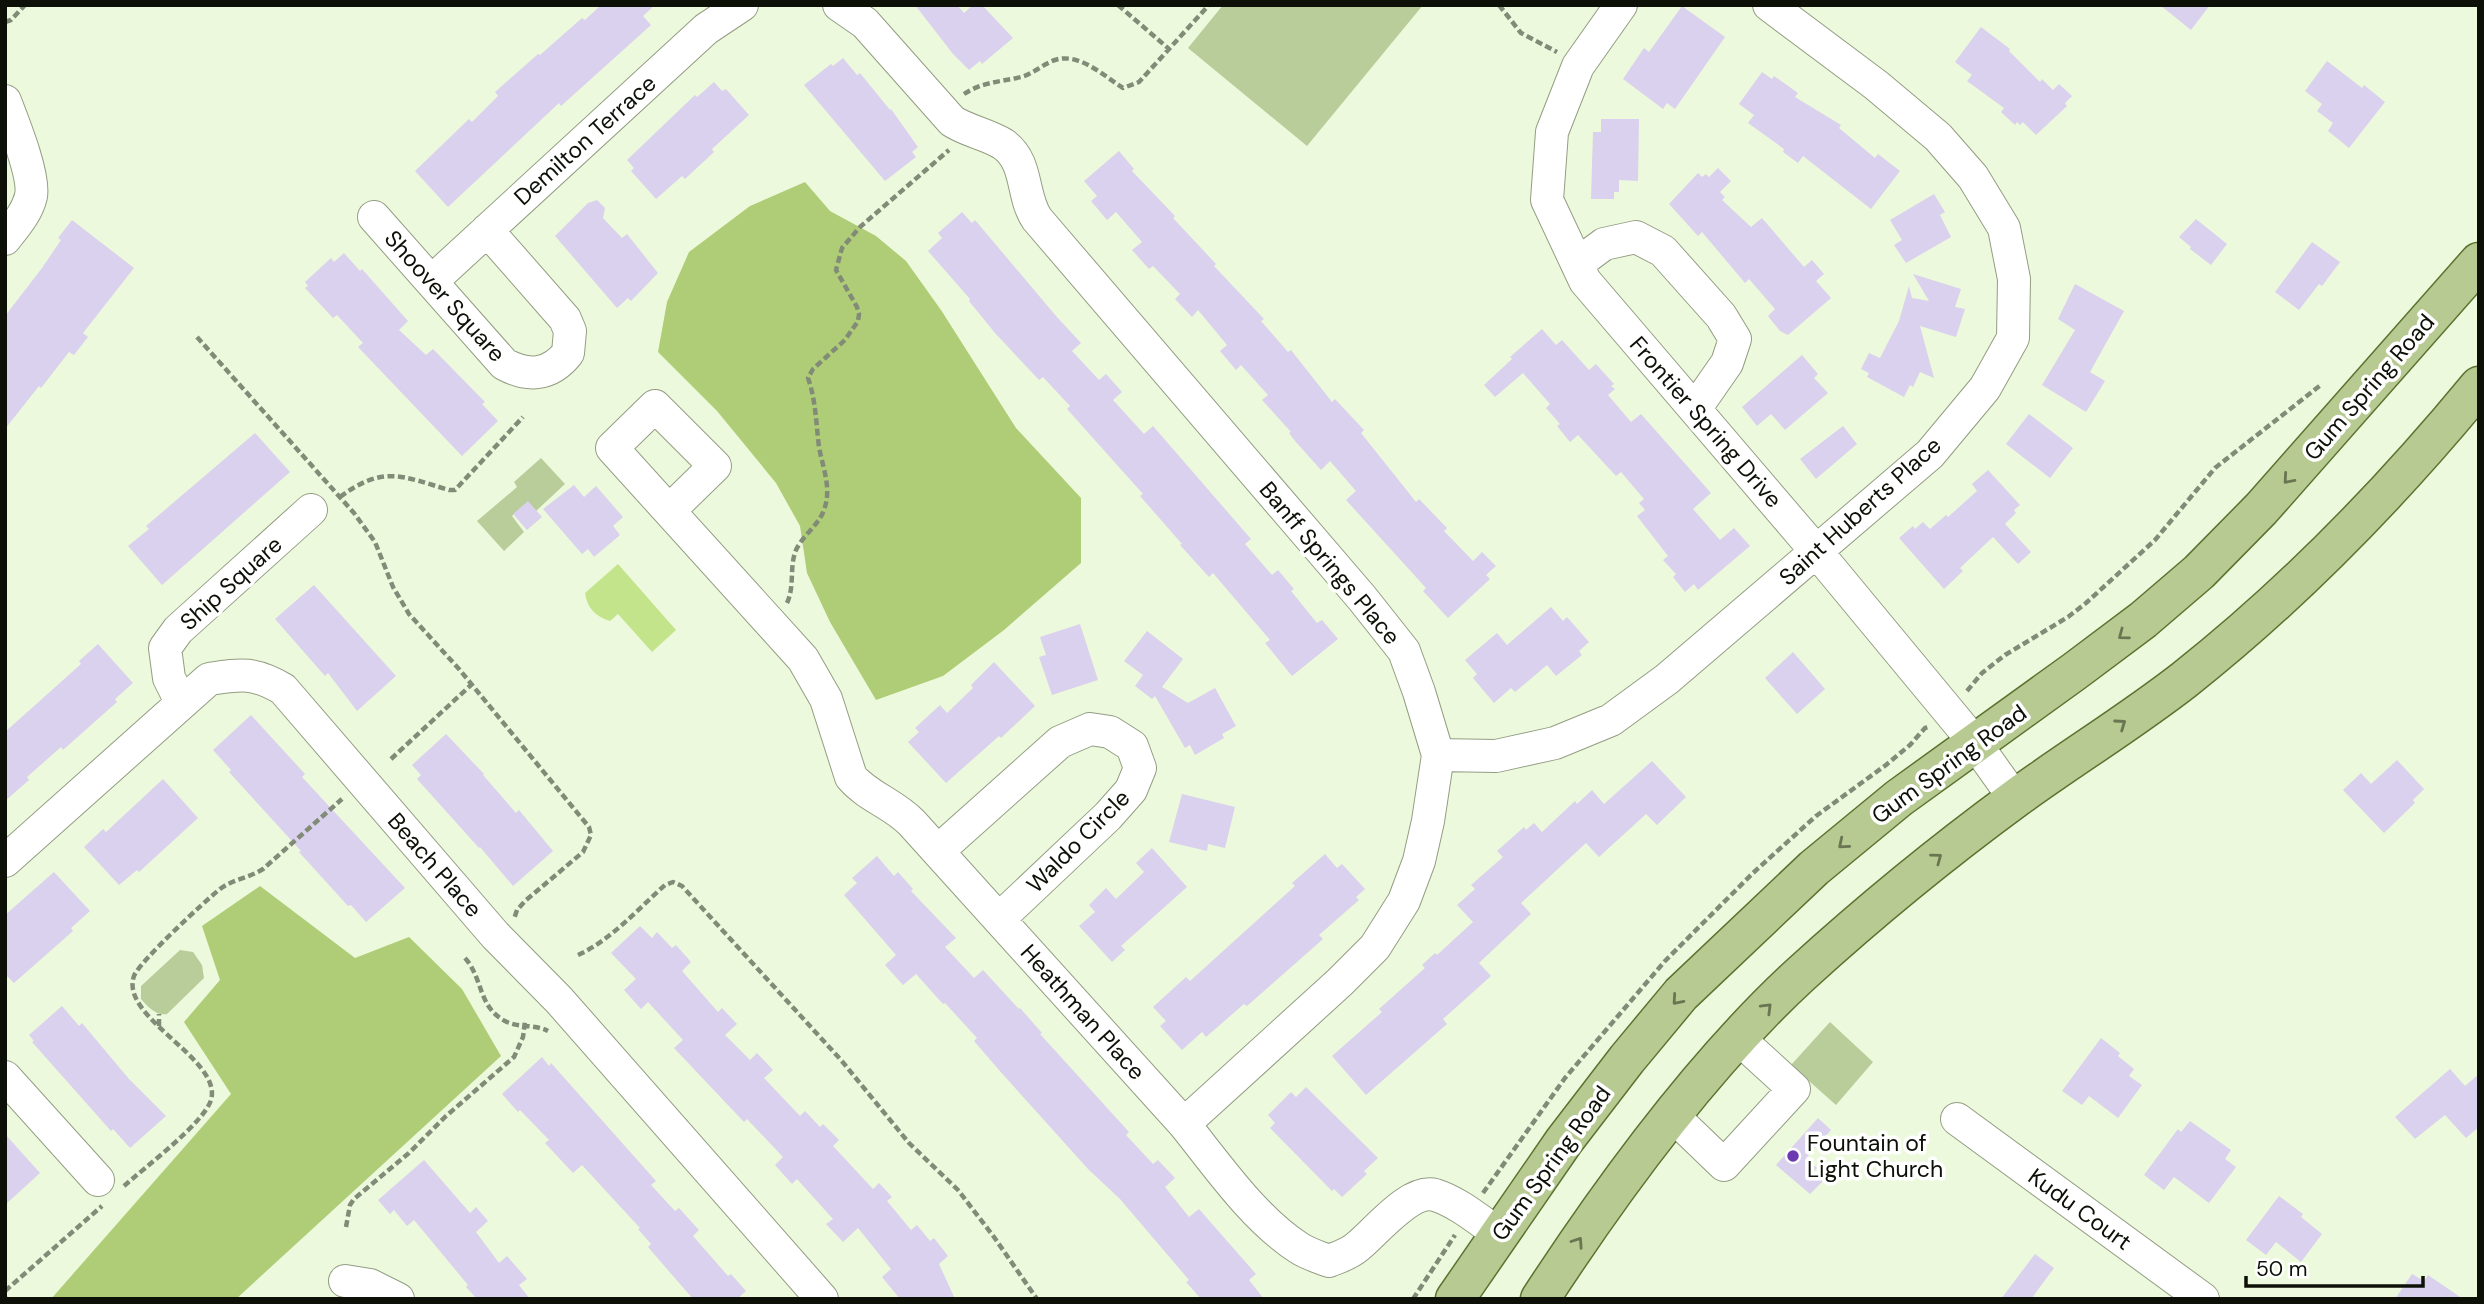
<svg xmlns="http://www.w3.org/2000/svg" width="2484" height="1304" viewBox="0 0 2484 1304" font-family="'DM Sans',sans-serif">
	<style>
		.green { fill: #b9cd9a }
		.forest { fill: #aecd76 }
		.water { fill: #c4e48c }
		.building { fill: #d9d1ed }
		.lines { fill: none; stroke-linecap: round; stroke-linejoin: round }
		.minor-casing { stroke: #939d83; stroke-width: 34 }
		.major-casing { stroke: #5c7230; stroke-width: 41 }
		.path { stroke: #828b77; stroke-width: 4.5; stroke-dasharray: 7 3.5; stroke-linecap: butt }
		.minor { stroke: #fff; stroke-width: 32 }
		.major { stroke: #b7ca91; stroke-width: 38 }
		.oneway { stroke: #6a7652 }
		.poi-dot { fill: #6c39b1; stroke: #fff; stroke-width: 2.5 }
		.labels { text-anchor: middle; stroke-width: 7; stroke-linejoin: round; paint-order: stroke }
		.street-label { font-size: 23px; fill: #0c1006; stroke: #fff }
		.poi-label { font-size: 23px; fill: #0c1006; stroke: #fff; text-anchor: start }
	</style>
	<rect width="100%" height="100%" fill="#edf9dc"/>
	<!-- green -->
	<path class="green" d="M1223,5H1423L1307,146L1188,48Z
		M541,458L565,484L535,512L527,503L512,516L524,532L504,551L477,521L517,487L514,482Z
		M180,950L193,952L202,965L204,978L167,1014C156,1016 148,1007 141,999V986Z
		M1830,1022L1873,1062L1836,1105L1791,1065Z"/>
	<!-- forest -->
	<path class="forest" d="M805,182L830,211L876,236L906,261L941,310L1016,428L1081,498V563L1004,630L943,676L876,700L830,622L807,573L800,526L776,483L717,411L658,352L667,302L689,252L750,206Z
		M260,886L355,958L409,937L462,989L501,1056L236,1299H51L231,1094L184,1022L220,980L202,926Z"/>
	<!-- water -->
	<path class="water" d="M618,564L676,630L652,652L618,614L610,621C596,617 587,608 585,593Z"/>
	<!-- building -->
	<path class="building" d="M601,5H655L643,16L651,25L561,106L559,103L448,207L415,171L469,119L472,122L498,96L495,92L538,54L540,55L582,18L585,20Z
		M915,5H957L964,13L973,5H982L1013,38L982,64L980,61L969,70L953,54Z
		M2160,5H2210L2191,30Z
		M1682,6L1725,37L1675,109L1667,103L1663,109L1623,79L1644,48L1649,52Z
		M1981,27L2010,49L2009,51L2040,82L2042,79L2053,90L2059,84L2072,96L2065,103L2067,106L2036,135L2023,122L2020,125L2017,122L2015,125L2001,112L2004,108L1967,81L1972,75L1955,62Z
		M843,58L857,75L860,73L890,110L891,109L918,147L912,152L916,157L885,181L804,85L831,64L833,66Z
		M2327,61L2362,88L2364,85L2385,102L2349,148L2328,131L2333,123L2317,111L2322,104L2305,91Z
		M1762,72L1772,79L1774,76L1798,93L1795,97L1841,125L1839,128L1875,158L1878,154L1900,171L1871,209L1803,156L1798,163L1783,152L1784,149L1748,123L1754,115L1739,104Z
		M714,82L722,91L726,89L749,115L712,149L714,152L685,179L682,176L656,199L631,171L634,168L627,160L695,95L697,97Z
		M1601,119H1639L1638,181L1619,180V192H1614V199H1591L1593,132H1601Z
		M1119,151L1134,169L1132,171L1175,216L1173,218L1216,264L1214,266L1264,319L1261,321L1288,352L1291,350L1332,402L1335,399L1364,430L1361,433L1416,502L1419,499L1447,528L1444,531L1473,561L1482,552L1496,566L1486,575L1490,579L1448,618L1423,591L1426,588L1346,500L1356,491L1330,461L1321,470L1295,441L1289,433L1291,432L1262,400L1268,395L1241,365L1236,370L1220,351L1227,345L1198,310L1192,317L1175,299L1180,294L1153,266L1149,269L1132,250L1142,242L1116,212L1107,220L1091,201L1097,196L1084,181Z
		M1718,168L1731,181L1720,192L1725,197L1722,200L1751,227L1762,218L1804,267L1812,260L1824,274L1816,281L1831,298L1788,335L1780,331L1768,316L1775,309L1749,279L1745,283L1702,232L1698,236L1669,204L1698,173L1702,177L1706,174L1709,177Z
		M1934,194L1945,212L1940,215L1951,237L1906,263L1894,245L1902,240L1890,220Z
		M597,200L605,208L603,218L622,238L627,234L658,273L631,301L628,298L617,308L555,236L588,203Z
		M962,212L972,223L975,220L1056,316L1081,343L1072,351L1099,380L1106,374L1122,392L1113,400L1144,434L1153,426L1251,539L1245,544L1272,575L1278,570L1294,589L1291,591L1317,623L1322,620L1338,639L1292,676L1265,643L1270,640L1213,573L1209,577L1180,545L1182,544L1140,496L1143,494L1067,409L1070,406L1043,377L1039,380L995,333L969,301L970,299L928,251L942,238L938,233Z
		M2196,219L2227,244L2211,265L2190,249L2191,247L2179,237Z
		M72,220L134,268L83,333L88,337L74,355L69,352L41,388L39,386L5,429V316L42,268L61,240L58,238Z
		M2312,242L2340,262L2322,286L2319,284L2299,310L2275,292Z
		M344,253L360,271L362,269L408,321L399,330L426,355L433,349L485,402L482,404L498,421L462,456L358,347L363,343L337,315L333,318L305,288L308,286L305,282L331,258L334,262Z
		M1913,274L1961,289L1955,307L1965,309L1956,337L1920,326L1934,378L1920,372L1913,387L1910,385L1904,397L1867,377L1869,373L1861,369L1869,353L1880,358L1899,321L1909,286L1912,298L1929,301Z
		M2075,284L2124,311L2090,372L2105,381L2086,412L2042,385L2075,330L2058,319Z
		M1542,329L1556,345L1562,340L1589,370L1596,364L1614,384L1611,386L1615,389L1608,395L1631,422L1641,414L1711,493L1693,509L1720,540L1734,528L1750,546L1698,590L1694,584L1685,592L1673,577L1676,574L1663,560L1668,556L1637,516L1645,510L1639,503L1644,499L1621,472L1616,476L1578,435L1570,442L1557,426L1560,424L1546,408L1550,404L1523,373L1495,397L1484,385L1512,359L1510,357Z
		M1802,355L1818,374L1814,378L1828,393L1785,430L1771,414L1757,426L1742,407Z
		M2029,414L2073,448L2050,478L2006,444Z
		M1843,426L1857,444L1816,479L1800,459Z
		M255,433L290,472L162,585L128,546L149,529L146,526Z
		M1988,470L2020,505L2014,510L2016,513L2005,524L2031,552L2018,564L1993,537L1960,568L1963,571L1944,589L1899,538L1913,526L1915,529L1923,522L1930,529L1946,515L1948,517L1977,491L1972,484Z
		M574,485L584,497L596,486L623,517L613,526L620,535L594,557L588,549L582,554L543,509Z
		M528,501L542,517L527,530L513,514Z
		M314,585L396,676L357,711L328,673L325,676L275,619Z
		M1551,607L1563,621L1567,617L1589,642L1579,651L1582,655L1556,676L1547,665L1515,692L1511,688L1494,703L1473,678L1477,674L1465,660L1497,633L1507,645Z
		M1080,624L1098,680L1052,695L1039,657L1046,655L1040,637Z
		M1147,631L1183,659L1162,687L1188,703L1215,688L1236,726L1222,734L1224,738L1195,755L1190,745L1185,748L1155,696L1152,699L1135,686L1143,675L1124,661Z
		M98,644L133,683L115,699L117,702L63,750L61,747L27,777L29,780L5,801V732L81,664L79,661Z
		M1793,652L1825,689L1797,714L1765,678Z
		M994,662L1035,706L1001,738L999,736L946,783L908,742L919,732L915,728L940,705L947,713L973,688L971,685Z
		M251,715L305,774L302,777L405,888L366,922L351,905L348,906L299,852L301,851L229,772L231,770L213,750Z
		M446,734L484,774L483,775L516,813L519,810L553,851L513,886L480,847L479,848L417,779L421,775L412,765Z
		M2397,760L2424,789L2413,800L2415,803L2384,833L2343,790L2361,773L2371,784Z
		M1652,761L1686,797L1657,825L1646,814L1599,857L1586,843L1521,903L1531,914L1479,963L1491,976L1443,1019L1447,1024L1366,1095L1332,1056L1382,1012L1379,1009L1425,968L1422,965L1435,953L1437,955L1473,922L1457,905L1475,889L1471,885L1503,857L1497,851L1524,827L1526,830L1534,823L1542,832L1575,801L1577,804L1592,790L1604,804Z
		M163,779L198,818L139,872L137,870L119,885L84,847L103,829L106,832Z
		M1182,794L1235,807L1225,848L1208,844L1207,851L1169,842Z
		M1152,848L1187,887L1121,946L1125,950L1112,962L1079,926L1095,912L1089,905L1106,888L1116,899L1144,872L1136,863Z
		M1325,854L1337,868L1342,864L1365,889L1356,897L1359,900L1319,935L1323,939L1247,1006L1244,1004L1206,1037L1202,1032L1182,1050L1160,1026L1166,1021L1153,1007L1186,977L1190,981L1295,886L1292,883Z
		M877,856L894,876L898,872L913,889L911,891L956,938L945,947L974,978L983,970L1019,1009L1020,1008L1042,1033L1040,1034L1129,1132L1126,1135L1153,1164L1158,1160L1175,1178L1165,1187L1189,1217L1199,1209L1256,1274L1249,1280L1264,1299H1201L1186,1282L1189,1280L1120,1199L1088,1169L999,1070L974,1041L977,1038L945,1003L943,1004L916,974L903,985L885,965L896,955L844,895L857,883L852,878Z
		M54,872L90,911L71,928L73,931L14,983L5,974V915Z
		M640,926L652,938L657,932L672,948L676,945L691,962L682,971L718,1012L722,1008L737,1024L725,1035L750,1060L757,1053L773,1070L764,1078L800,1116L805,1111L820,1127L823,1124L839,1140L833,1146L873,1189L879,1183L892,1197L887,1201L911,1230L917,1225L930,1241L934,1238L948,1256L939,1264L955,1299H900L882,1277L891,1269L858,1228L843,1242L826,1224L833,1219L797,1179L792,1184L775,1165L783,1157L747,1119L744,1122L674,1048L683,1040L648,1002L641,1009L624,990L636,979L611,953Z
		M62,1006L79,1026L82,1023L129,1079L166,1116L130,1148L113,1129L111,1131L32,1042L34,1041L29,1035Z
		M2101,1038L2120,1053L2118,1056L2134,1069L2129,1076L2142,1085L2118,1118L2089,1096L2082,1105L2062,1091Z
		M542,1057L549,1066L551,1063L656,1181L651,1185L675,1211L679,1208L699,1230L693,1236L728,1276L731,1274L746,1291L737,1299H693L648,1247L651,1244L638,1229L640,1228L582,1165L573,1173L545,1143L549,1140L520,1110L518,1112L502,1094Z
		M2450,1069L2465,1086L2479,1074V1127L2466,1138L2445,1115L2415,1139L2395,1117Z
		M1306,1087L1378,1158L1364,1171L1367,1174L1342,1197L1334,1189L1332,1191L1270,1128L1275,1123L1268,1115L1291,1092L1296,1097Z
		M1818,1118L1831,1130L1806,1158L1817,1168L1813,1172L1823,1181L1810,1194L1776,1165Z
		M2190,1121L2231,1150L2225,1159L2236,1167L2209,1203L2174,1177L2164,1190L2144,1175L2178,1129L2181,1132Z
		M5,1134L40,1173L5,1205Z
		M424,1160L470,1213L476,1207L488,1221L476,1232L499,1263L507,1256L527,1279L519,1285L530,1299H477L466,1287L468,1285L414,1220L407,1226L394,1210L390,1214L378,1200Z
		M2279,1196L2303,1214L2301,1217L2322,1234L2301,1262L2276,1242L2266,1255L2246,1240Z
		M2035,1254L2054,1268L2031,1299H2001Z
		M2412,1274L2424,1281L2428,1275L2463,1299H2395Z"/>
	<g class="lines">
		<!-- minor casing -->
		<g class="minor-casing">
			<path id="minor" d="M839,5L865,23L952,121C967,131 987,134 1003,144C1029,162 1021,196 1037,219L1362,598L1404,651L1419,692L1438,755L1428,821L1419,861L1404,901L1375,947L1340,982L1184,1124
				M1621,5L1578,66L1552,132L1547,200L1585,281L1816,551L1975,743L2015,799
				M5,101C13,122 35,176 31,196C27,213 15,226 5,239
				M374,217L504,364C528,377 550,376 568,353L570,331L565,319L487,230
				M1577,264L1604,244L1636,237L1663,251L1721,316L1735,339L1727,363L1695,409
				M432,281L706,29L742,5
				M670,510L715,466L655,406L612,448L803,659L826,699L851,777C868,797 894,804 912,823L1184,1124C1217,1165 1254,1219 1299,1248C1308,1254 1319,1257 1329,1261C1339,1257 1349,1254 1357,1247C1376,1232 1410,1188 1435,1195C1458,1202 1480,1221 1499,1234
				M181,702L169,678L165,648L178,630L311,510
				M1438,755L1496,756L1555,743L1611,720L1667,679L1930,454L1985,388L2013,338L2014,279L2004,228L1973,177L1938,137L1876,85L1769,5
				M938,851L1060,742L1090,729L1110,732L1132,746L1140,768L1131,790L1108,816L999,919
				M5,861L209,679C242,674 254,672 283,689L495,935L559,1000L822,1299
				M5,1077L98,1180
				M1673,1116L1724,1165L1794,1089L1738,1038
				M1957,1119L2203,1299
				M345,1281L370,1285L398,1299"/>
		</g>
		<!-- major casing -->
		<g class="major-casing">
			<path id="major" d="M1455,1299L1564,1141L1627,1059L1681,994L1814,868L1899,798L2075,671L2143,620L2199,572L2261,509L2479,262
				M1540,1299C1613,1187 1702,1065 1801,974C1869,912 1941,853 2016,798C2071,758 2130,722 2184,680C2294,593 2390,494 2479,386"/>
		</g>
		<!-- path -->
		<path class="path" d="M1118,5L1169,49
			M1499,5L1521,33L1557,52
			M5,22L11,20L25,5
			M964,94C982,82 1000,82 1021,77C1033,74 1043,64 1055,60C1079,52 1104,76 1123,88L1139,82L1209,5
			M197,337L354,513L375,542L393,587L409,614L459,669L589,827L591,835L583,852L525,901L517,910L514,919
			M340,497C383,465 402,476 449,490H455L523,417
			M787,603C795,586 789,567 796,550C803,535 818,526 824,510C832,488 823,469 819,447C816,423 816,401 808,378L813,369L845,340L858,321L859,314L857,307L836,270L842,248L860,227L949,150
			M1967,691L1982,673L2005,655L2068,617L2086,603L2155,540L2215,468L2322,384
			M391,759L471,685
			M578,955C611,940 638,909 665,885L673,882L682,886L841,1060L909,1143L958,1190L994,1237L1037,1299
			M465,958C483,978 478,1007 505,1021C518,1028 535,1024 548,1031
			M159,1026V1014
			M124,1186C144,1168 204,1123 211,1100C223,1059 119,1018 134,976C139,962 205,901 220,889C233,879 249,878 263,869L342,799
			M1483,1193L1565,1078L1665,961L1753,873L1816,816L1886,765L1910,745L1925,728L1929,727
			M346,1227L350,1205L354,1199L409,1153L445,1117L514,1057L523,1037L525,1021
			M5,1291L102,1206
			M5,1297L6,1299
			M1413,1299L1455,1235"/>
		<!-- minor -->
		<use href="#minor" class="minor"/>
		<!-- major -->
		<use href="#major" class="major"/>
	</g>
	<!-- one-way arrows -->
	<defs><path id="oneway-chevron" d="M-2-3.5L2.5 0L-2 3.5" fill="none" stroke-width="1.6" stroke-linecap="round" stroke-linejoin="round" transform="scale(1.75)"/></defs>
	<g class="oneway">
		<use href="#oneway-chevron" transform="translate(2288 479) rotate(131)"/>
		<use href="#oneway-chevron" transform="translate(2123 635) rotate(143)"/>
		<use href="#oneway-chevron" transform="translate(2121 724) rotate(-35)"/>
		<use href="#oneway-chevron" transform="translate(1843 844) rotate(140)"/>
		<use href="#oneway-chevron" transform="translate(1937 858) rotate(-37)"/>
		<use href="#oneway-chevron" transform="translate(1677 1000) rotate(131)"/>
		<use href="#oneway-chevron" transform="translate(1767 1008) rotate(-45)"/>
		<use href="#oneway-chevron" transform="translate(1578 1242) rotate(-56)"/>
	</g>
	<!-- markers -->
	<circle class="poi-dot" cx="1793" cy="1156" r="7"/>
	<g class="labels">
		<!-- street labels -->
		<g class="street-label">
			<text transform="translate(585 140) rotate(-42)" y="8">Demilton Terrace</text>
			<text transform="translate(445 296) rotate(48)" y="8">Shoover Square</text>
			<text transform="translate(2369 387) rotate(-49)" y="8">Gum Spring Road</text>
			<text transform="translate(1706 422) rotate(49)" y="8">Frontier Spring Drive</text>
			<text transform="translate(1860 511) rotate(-42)" y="8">Saint Huberts Place</text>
			<text transform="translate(1330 563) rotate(50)" y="8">Banff Springs Place</text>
			<text transform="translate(231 583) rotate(-42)" y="8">Ship Square</text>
			<text transform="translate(1949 764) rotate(-36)" y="8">Gum Spring Road</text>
			<text transform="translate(1078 841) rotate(-45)" y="8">Waldo Circle</text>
			<text transform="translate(435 865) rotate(49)" y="8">Beach Place</text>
			<text transform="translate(1083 1012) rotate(48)" y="8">Heathman Place</text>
			<text transform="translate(1551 1163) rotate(-54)" y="8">Gum Spring Road</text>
			<text transform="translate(2080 1209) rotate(36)" y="8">Kudu Court</text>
		</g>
		<!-- poi labels -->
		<g class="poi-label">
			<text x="1807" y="1151">Fountain of<tspan x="1807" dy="26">Light Church</tspan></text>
		</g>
	</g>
	<!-- border -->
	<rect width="2484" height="1304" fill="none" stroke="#0c1006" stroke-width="14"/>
	<!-- scale -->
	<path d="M2246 1276v10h177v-10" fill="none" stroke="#0c1006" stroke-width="3.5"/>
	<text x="2256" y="1276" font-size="21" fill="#0c1006" stroke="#ffffff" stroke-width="5" paint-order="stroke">50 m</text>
</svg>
